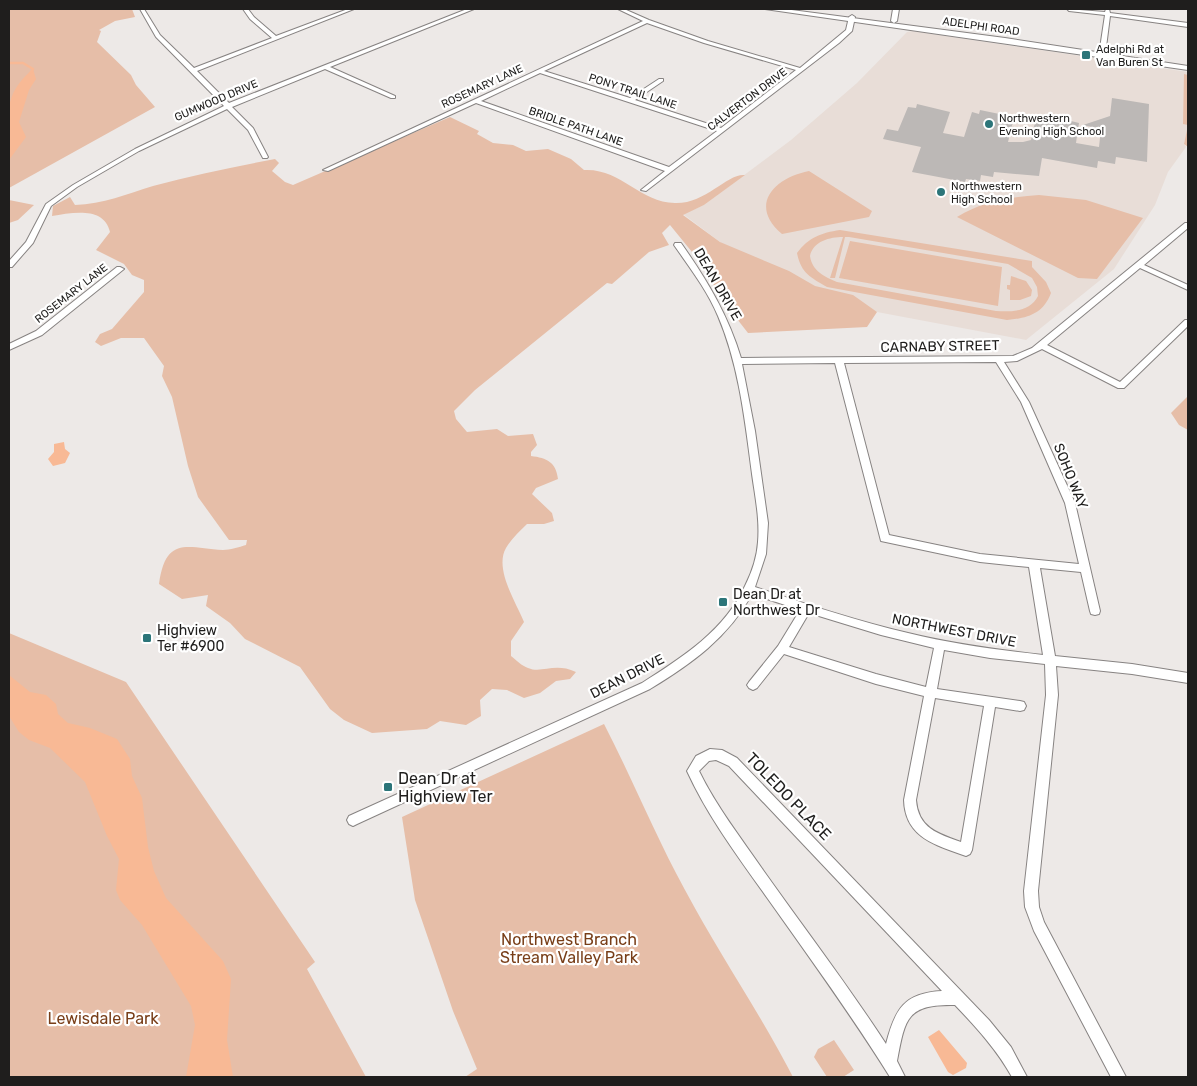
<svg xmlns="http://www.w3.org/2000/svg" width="1197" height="1086" viewBox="0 0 1197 1086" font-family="Rubik,sans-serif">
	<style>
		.built { fill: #e8ddd7 }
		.green { fill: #e6bea8; fill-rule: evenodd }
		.water { fill: #f8b995 }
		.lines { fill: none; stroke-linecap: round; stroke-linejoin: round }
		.stream { stroke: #f8b995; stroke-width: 2.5 }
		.building { fill: #bcb8b6 }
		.minor-casing { stroke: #878382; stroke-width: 2 }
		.secondary-casing { stroke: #878382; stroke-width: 2 }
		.minor { fill: #fff; fill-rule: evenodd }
		.secondary { fill: #fff; fill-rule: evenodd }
		.poi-dot { fill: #2c7579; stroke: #fff; stroke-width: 2 }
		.labels { text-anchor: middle; stroke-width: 4.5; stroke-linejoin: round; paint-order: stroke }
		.far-street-label { font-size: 11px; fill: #1f1e1d; stroke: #fff }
		.far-poi-label { font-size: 11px; fill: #1f1e1d; stroke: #fff; text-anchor: start }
		.street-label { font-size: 14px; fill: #1f1e1d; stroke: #fff }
		.poi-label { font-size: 14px; fill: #1f1e1d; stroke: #fff; text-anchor: start }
		.near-poi-label { font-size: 16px; fill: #1f1e1d; stroke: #fff; text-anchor: start }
		.near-street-label { font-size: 16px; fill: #1f1e1d; stroke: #fff }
		.near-park-label { font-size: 16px; fill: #783e18; stroke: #fff }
	</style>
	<rect width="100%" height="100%" fill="#ede9e7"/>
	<!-- built -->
	<path class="built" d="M913,31L1188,72V125L1184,144L1186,147L1168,172L1155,205L1114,269L1026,340L877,312L781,288L683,214L704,205L791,140L857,83L907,32Z"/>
	<!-- green -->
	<path class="green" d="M9,9H132L135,17L115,21L99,30L101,31L97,42L131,75L136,85L155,107L9,188Z
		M1184,74L1188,75V147L1184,144L1188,125L1183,124Z
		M450,117L479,131L477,134L493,143L513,145L526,151L548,149L571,159L584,170C621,168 639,202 675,203C706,204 727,173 745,175L704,205L683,215L720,242L789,271L815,286L853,295L877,312L867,327L748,333L723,301L701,263L670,225L662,233L669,245L649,252L612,284L607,283L475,390L454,411L456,419L467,432L497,429L508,436L533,434L537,445L531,452V456C547,458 556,462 558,479L536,488L532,494L552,513L554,521L544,524H527C520,531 511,539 506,548C494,569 516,602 524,622L511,641V656C516,660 522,666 528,668C542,674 554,662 576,672L570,679L556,681L540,693L524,698L507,690L492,689L480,700L481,716L466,725L440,721L427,729L372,733L344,720L330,709L300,667L245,639L230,623L206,606L208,595L182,599L159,584C166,535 187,548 223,550C230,550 239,547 246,545L247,540H229L198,497L188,466L172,397L162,376L164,366L144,338H121L101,346L95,342L100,334L112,329L144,292V280L132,275L124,264L96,250L110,232C104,206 72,213 52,216L53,206L70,197L75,205C103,204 127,194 153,186C193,175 234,167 275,159L279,163L272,171L285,182L293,185Z
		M809,171L872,211L869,217L782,234C748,205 774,178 809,171Z
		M1039,195L1086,200L1143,218L1097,279L1078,278L957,217C983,201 1009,197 1039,195Z
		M9,200L34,205L18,220L9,223Z
		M840,230L1032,261V267L1046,282L1051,293C1043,314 1028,318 1007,320L827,287C810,277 801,273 797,253C809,237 821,233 840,230ZM843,237L830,278H835L845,237H849L1008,264L1032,278L1037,287L1038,296C1030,312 1011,312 996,311L837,282C825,277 812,271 810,256C813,241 830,237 843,237Z
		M850,241L1002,267L998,306L839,278Z
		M1011,276L1026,281L1032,290L1031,296L1020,300H1010V290L1007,289V285H1010Z
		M1188,396V430L1179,425L1171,413Z
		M9,633L126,682L315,962L307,969L366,1077H9Z
		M604,724C632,778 655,835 685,890C719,954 760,1013 793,1077H465L477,1069L453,1011L415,900L402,817Z
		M834,1040L854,1070L843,1077H827L814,1057L818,1049Z"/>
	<!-- water -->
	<path class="water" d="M33,69L36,79L29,90L19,122L26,137L9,160C9,119 0,97 33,69Z
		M64,442L65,449L70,453L65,463L53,466L48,459L54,452V444Z
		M9,675L30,692L46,695L56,704L58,714L68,723L90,728L117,739L130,759L132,776L142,798L148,847L154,871L166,898L223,961L231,979L227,1040L233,1077H186L195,1025L191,1006L142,925L120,900L116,890L119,859L107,836L85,782L50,748L29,740L19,732L9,716Z
		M939,1030L967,1063L966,1068L953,1075L948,1072L928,1037Z"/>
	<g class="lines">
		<!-- stream -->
		<path class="stream" d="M9,63H23L33,69L31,72"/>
	</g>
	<!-- building -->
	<path class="building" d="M1112,98L1149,104L1147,162L1116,157L1115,164L1098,161L1097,168L1042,158L1039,176L994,172L993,177L981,175L980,181L966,179L965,182L912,172L921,147L883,139L887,129L898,131L908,107L916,108L917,104L950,112L943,133L964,137L972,112L979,114L980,110L1014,117L1008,142H1023L1031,140L1036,118L1046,120L1047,115L1079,123L1076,143L1099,147L1101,129L1083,125L1110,116Z"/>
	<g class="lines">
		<!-- minor casing -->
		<g class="minor-casing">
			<path id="minor" d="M140,9H144L160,35L194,68L272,38L250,19L243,9H248L254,17L276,36L348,9H354L197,71L229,103L467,9H474L330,67L395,96V98H391L325,69L232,107L253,128L268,157L267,158H263L248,130L227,109L139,151L77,187L51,206L33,243L12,267H9V261L26,242L46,204L73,185L135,149L224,106L156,37Z
				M618,9H624L649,20L708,41L800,68L846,30L849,17L852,15L855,17L852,31L839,43L646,191L641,190L665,171L476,103L328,171L323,170L643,21ZM647,23L704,43L796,70L721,128L635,100L663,81V79H659L630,98L544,71ZM540,73L717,131L669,167L481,101Z
				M893,9H899L897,21L894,23L891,21Z
				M1067,9L1105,12L1106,9H1109L1110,13L1188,23V27L1110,16L1105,55L1102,57L1099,55L1105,15L1069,11Z
				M1185,223H1188V228L1144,265L1188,285V290L1140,268L1047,345L1120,382L1185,320H1188V326L1124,388H1118L1042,349L1017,361L1004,362L1029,402L1075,503L1100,611L1099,614L1095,615L1091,614L1090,611L1081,572L1040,568L1055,656L1132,664L1188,673V683L1132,674L1056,666L1058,695L1038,891L1039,907L1044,922L1126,1077H1111L1034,931L1025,907L1024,891L1046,695L1045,664L990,658L944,650L937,689L1020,701L1024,702L1026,706L1024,710L1020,711L995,707L972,850L970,854L966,856C936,845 905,838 904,800L924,696L876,684L784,654L757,688L753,690L749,688L747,685L749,682L778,646L800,610L752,594C728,638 691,664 650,689L357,824L353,826L349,824L347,820L349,816L642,683C683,657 725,630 745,586C752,572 757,557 758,542C760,519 755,496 752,474C745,421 739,365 718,316C707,290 690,268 674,245L675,243H681C707,280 728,315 741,358L1013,356L1032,348ZM996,362L1021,402L1065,503L1079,564L980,554L889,535L844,363ZM835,363L881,541L980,562L1029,567L1043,655C998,650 953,644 908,633C856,621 806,604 755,587L766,554L768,523L755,431L742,364ZM809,613L881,635L934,648L926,687L876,674L789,647ZM935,698L984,706L961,842C938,834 918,828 916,800Z
				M117,267H120L124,269L42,335L9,350V344L36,331Z
				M710,749L722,750L737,758L989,1020L1011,1047L1027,1077H1012C997,1050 977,1028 955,1005C907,1004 905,1018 897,1061L905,1077H890C852,1016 810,958 768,899C739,858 708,817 687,771L696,756ZM716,760L729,766L942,991C904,993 895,1009 886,1044C847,984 804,928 763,870C741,838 716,806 699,771L709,761Z"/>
		</g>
		<!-- secondary casing -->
		<g class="secondary-casing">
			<path id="secondary" d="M765,9H784L1005,38L1188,66V70Z"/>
		</g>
		<!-- minor -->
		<use href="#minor" class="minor"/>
		<!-- secondary -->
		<use href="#secondary" class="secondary"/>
	</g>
	<!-- markers -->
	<g class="poi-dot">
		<rect x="1081" y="50" width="10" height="10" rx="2.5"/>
		<circle cx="989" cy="124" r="5"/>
		<circle cx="941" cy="192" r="5"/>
		<rect x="718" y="597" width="10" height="10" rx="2.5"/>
		<rect x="142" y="633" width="10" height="10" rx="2.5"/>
		<rect x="383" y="782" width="10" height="10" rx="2.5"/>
	</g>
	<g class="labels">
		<!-- far-street labels -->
		<g class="far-street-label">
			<text transform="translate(981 26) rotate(8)" y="4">ADELPHI ROAD</text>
			<text transform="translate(482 86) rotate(-25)" y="4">ROSEMARY LANE</text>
			<text transform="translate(633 91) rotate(18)" y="4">PONY TRAIL LANE</text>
			<text transform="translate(747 99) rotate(-37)" y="4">CALVERTON DRIVE</text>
			<text transform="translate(216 100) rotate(-23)" y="4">GUMWOOD DRIVE</text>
			<text transform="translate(576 126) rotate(19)" y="4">BRIDLE PATH LANE</text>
			<text transform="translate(71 293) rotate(-38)" y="4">ROSEMARY LANE</text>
		</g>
		<!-- far-poi labels -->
		<g class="far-poi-label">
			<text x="1096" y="53">Adelphi Rd at<tspan x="1096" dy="13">Van Buren St</tspan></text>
			<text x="999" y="122">Northwestern<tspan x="999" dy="13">Evening High School</tspan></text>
			<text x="951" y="190">Northwestern<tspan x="951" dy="13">High School</tspan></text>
		</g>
		<!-- street labels -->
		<g class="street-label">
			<text transform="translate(718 284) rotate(60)" y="5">DEAN DRIVE</text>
			<text transform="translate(940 346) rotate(-1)" y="5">CARNABY STREET</text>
			<text transform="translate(1071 476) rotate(68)" y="5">SOHO WAY</text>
			<text transform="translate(954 630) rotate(11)" y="5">NORTHWEST DRIVE</text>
			<text transform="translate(627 676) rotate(-27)" y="5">DEAN DRIVE</text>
		</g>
		<!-- poi labels -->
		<g class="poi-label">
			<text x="733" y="599">Dean Dr at<tspan x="733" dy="16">Northwest Dr</tspan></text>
			<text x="157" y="635">Highview<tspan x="157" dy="16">Ter #6900</tspan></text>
		</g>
		<!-- near-poi labels -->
		<g class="near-poi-label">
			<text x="398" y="784">Dean Dr at<tspan x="398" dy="18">Highview Ter</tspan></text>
		</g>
		<!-- near-street labels -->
		<g class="near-street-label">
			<text transform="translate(789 796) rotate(46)" y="6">TOLEDO PLACE</text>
		</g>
		<!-- near-park labels -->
		<g class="near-park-label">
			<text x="569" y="945">Northwest Branch<tspan x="569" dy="18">Stream Valley Park</tspan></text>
			<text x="103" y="1024">Lewisdale Park</text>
		</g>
	</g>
	<!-- border -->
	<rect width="1197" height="1086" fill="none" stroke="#1f1e1d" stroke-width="20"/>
</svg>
